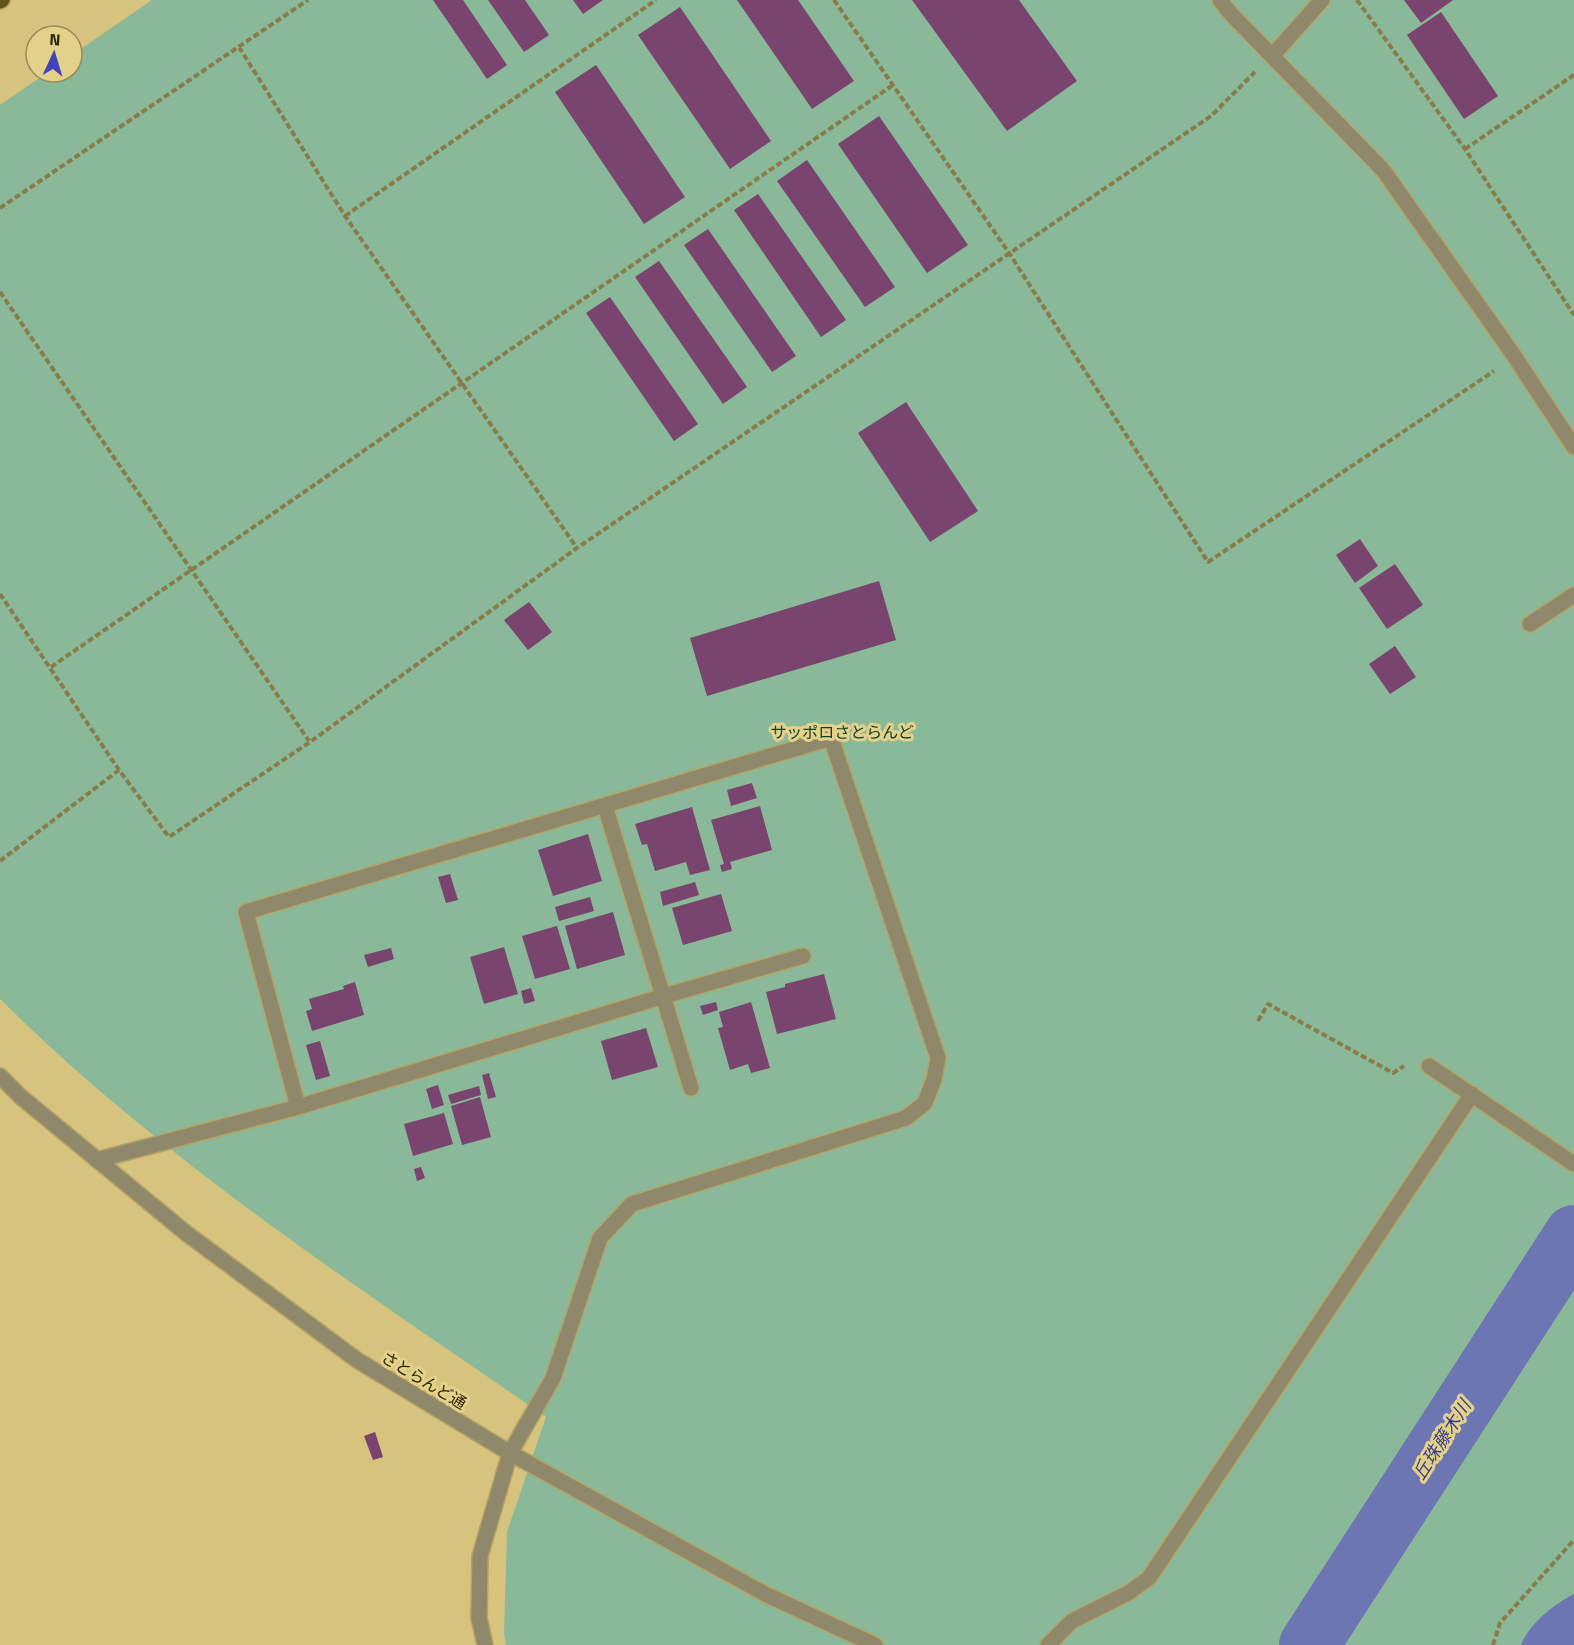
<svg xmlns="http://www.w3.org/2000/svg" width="1574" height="1645" viewBox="0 0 1574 1645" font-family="'Titillium Web','Noto Sans JP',sans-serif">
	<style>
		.green { fill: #89b999 }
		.water { fill: #6b76b3 }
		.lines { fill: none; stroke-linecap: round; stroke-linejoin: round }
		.river { stroke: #6b76b3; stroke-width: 60 }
		.building { fill: #79446d }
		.service-casing { stroke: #b4a466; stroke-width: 18 }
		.tertiary-casing { stroke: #b4a466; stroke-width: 18 }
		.primary-casing { stroke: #b4a466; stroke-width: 18 }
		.path { stroke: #897c48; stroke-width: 4; stroke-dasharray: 6 3; stroke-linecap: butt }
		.service { stroke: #8f886b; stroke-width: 15 }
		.tertiary { stroke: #8f886b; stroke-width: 15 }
		.primary { stroke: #635517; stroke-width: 15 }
		.labels { text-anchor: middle; stroke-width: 6; stroke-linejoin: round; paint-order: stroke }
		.park-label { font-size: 16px; fill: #0d4327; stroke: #e3d18a }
		.street-label { font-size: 16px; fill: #2a2305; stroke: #e3d18a }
		.water-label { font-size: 18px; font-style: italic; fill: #363d89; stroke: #e3d18a }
	</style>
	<rect width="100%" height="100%" fill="#d6c47e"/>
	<!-- green -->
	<path class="green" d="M152,0H1574V1645H506L504,1634L507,1532L546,1417C358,1287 163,1161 0,999V105L48,72H72V55Z"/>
	<!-- water -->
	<path class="water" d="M1574,1594V1645H1521C1529,1624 1554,1604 1574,1594Z"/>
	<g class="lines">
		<!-- river -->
		<path class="river" d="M1309,1645L1574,1235"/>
	</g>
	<!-- building -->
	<path class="building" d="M433,0H463L507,65L487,79Z
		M488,0H525L549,35L524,52Z
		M573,0H603L583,14Z
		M737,0H798L854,81L812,109Z
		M912,0H1019L1077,81L1007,131Z
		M1404,0H1453L1421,23Z
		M680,7L771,141L730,169L638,35Z
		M1441,12L1498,96L1464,119L1407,35Z
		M596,65L685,197L644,224L555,92Z
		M879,116L968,245L927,273L838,144Z
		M807,160L895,287L865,307L777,181Z
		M758,194L846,320L821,337L734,210Z
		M708,229L796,356L772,372L684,245Z
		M659,261L747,387L723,404L635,277Z
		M610,297L698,424L674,441L586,313Z
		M906,402L978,511L930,542L858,433Z
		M1360,539L1378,566L1355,583L1336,555Z
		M1395,564L1423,605L1387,629L1359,588Z
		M879,581L896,640L707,696L690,638Z
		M529,602L552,632L528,650L504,620Z
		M1395,646L1416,677L1390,694L1369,664Z
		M752,783L757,798L731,806L727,790Z
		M760,806L772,850L730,862L732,869L722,872L720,865L724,864L711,820Z
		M692,807L710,870L690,875L686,862L655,871L647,844L642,845L635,824Z
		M588,834L602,881L553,896L538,850Z
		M450,874L458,900L446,903L438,877Z
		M695,882L699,895L663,906L660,892Z
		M721,894L732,931L683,945L672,908Z
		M590,897L594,911L559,921L555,907Z
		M613,912L625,955L577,969L565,926Z
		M557,926L570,969L535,979L522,936Z
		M504,947L518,994L484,1004L470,957Z
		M391,948L394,959L368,967L364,955Z
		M824,974L836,1019L777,1034L766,992L785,987V984Z
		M355,982L364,1015L312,1031L306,1011L312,1009L309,999L344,989L343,986Z
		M531,988L535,1001L524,1004L521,991Z
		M716,1002L718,1010L703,1015L700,1006Z
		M751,1002L770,1068L751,1073L748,1064L730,1070L718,1028L723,1027L719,1012Z
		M646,1028L658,1067L612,1080L601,1041Z
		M320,1041L330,1076L316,1080L306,1045Z
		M489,1073L496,1097L488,1099L482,1075Z
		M438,1085L444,1105L432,1109L426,1089Z
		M479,1086L481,1095L451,1104L448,1095Z
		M480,1097L491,1137L462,1145L451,1106Z
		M444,1113L453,1144L413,1156L404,1124Z
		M421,1167L425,1178L417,1181L414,1169Z
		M375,1432L383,1457L373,1460L364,1436Z"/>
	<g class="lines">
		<!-- service casing -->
		<g class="service-casing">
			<path id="service" d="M1220,0L1231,14L1383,170L1515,357L1574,447
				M1273,55L1322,0
				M1530,624L1574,595
				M605,806L691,1088
				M1429,1066L1574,1164
				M298,1107L246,912L831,738L938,1058L934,1079L925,1103L906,1118L632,1204L600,1238L553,1378L510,1453
				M97,1160L298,1107L664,996L803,956
				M1048,1645L1072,1621L1128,1593L1149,1578L1472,1094"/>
		</g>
		<!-- tertiary casing -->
		<g class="tertiary-casing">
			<path id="tertiary" d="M0,1076L21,1097L186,1233L357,1360L510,1453L765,1594L875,1645
				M485,1645L479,1618L480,1556L510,1453"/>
		</g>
		<!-- primary casing -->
		<g class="primary-casing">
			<path id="primary" d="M0,1L2,0"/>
		</g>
		<!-- path -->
		<path class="path" d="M834,0L1009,253L1208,562L1494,371
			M1357,0L1465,149L1574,315
			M239,47L345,216L577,548
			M1465,149L1574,75
			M0,208L308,0
			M345,216L656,0
			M0,292L309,741
			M0,594L119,770L169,837L310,742L577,548L1211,116L1255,72
			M51,667L893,85
			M0,861L119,770
			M1258,1021L1268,1004L1393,1073L1404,1066
			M1493,1645L1500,1623L1574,1540"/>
		<!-- service -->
		<use href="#service" class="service"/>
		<!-- tertiary -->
		<use href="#tertiary" class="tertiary"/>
		<!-- primary -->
		<use href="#primary" class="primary"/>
	</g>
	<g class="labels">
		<!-- park labels -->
		<g class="park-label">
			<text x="842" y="738">サッポロさとらんど</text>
		</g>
		<!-- street labels -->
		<g class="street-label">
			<text transform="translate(424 1380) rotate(31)" y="6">さとらんど通</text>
		</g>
		<!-- water labels -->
		<g class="water-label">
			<text transform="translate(1442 1440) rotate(-57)" y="6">丘珠藤木川</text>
		</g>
	</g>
	<!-- north arrow -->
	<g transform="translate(54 54) rotate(4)"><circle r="28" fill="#e3d18a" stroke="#998b55" stroke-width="1.5"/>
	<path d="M0-4.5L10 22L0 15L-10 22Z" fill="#4144b9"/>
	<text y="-9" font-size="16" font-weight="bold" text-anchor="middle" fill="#2a2305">N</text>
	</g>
</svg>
